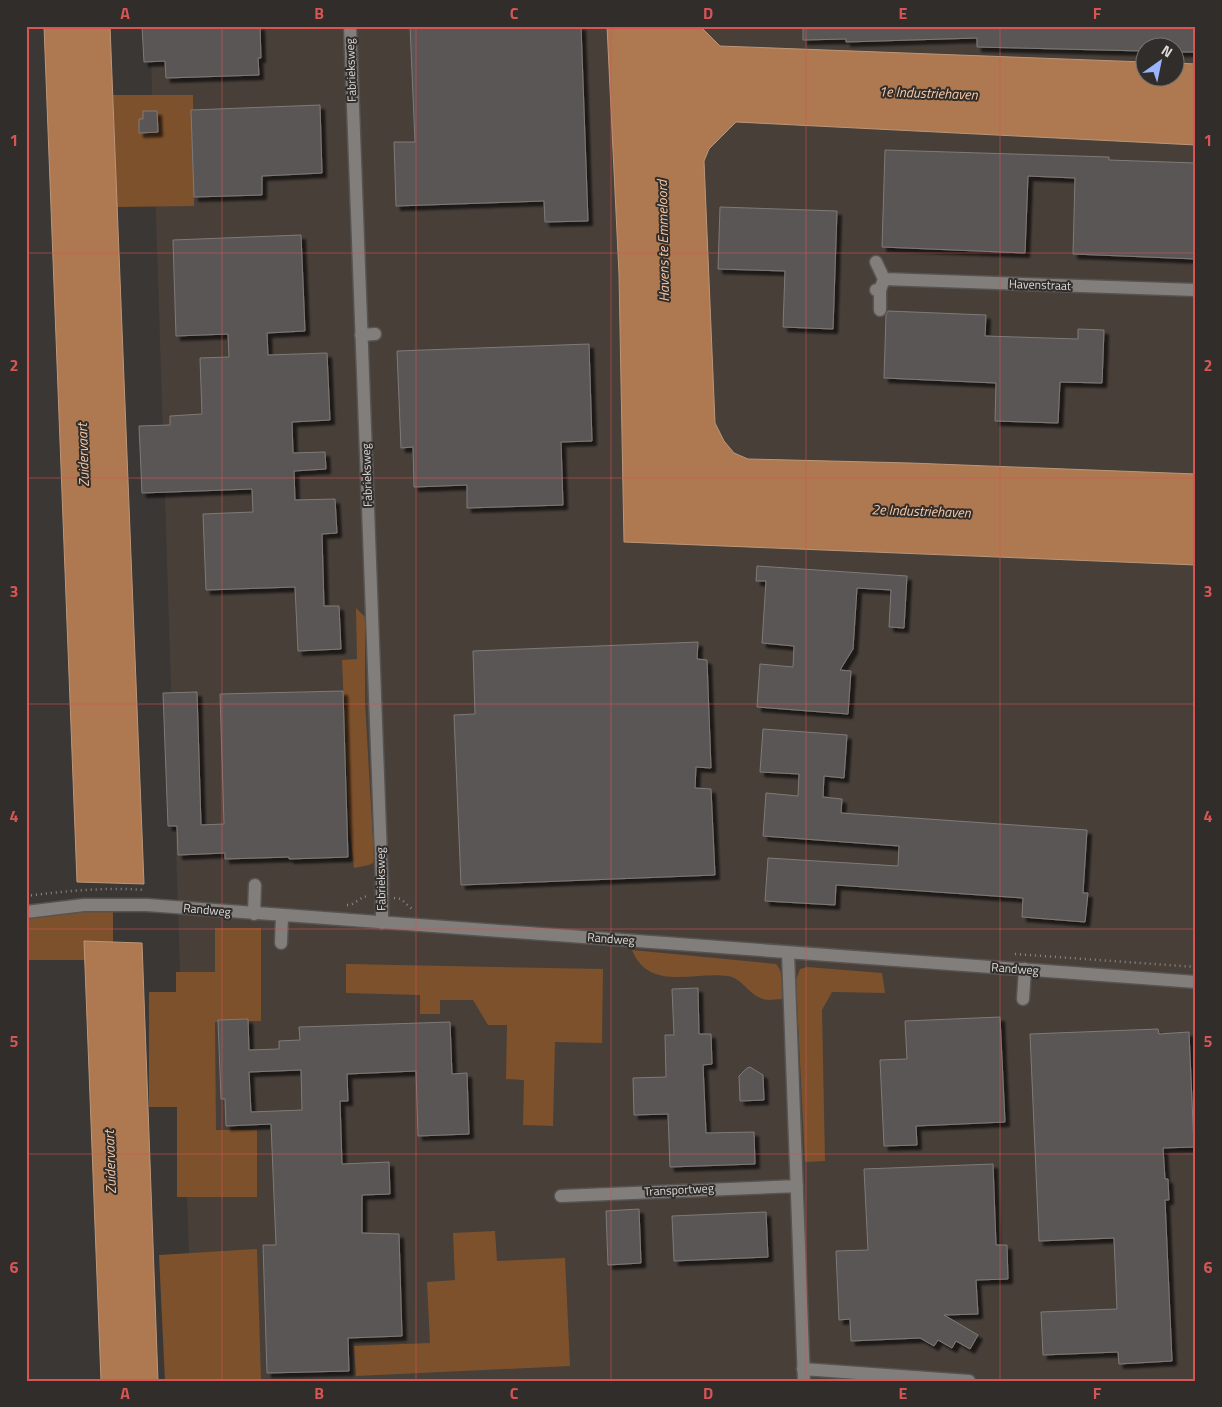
<svg xmlns="http://www.w3.org/2000/svg" width="1222" height="1407" viewBox="0 0 1222 1407" font-family="'Titillium Web',sans-serif">
	<style>
		.built { fill: #483f39; fill-rule: evenodd }
		.green { fill: #7e512d }
		.water { fill: #ae7950; stroke: #bc9679 }
		.building { fill: #5a5654; stroke: #7e7a78; fill-rule: evenodd; filter: url(#shadow) }
		.lines { fill: none; stroke-linecap: round; stroke-linejoin: round }
		.minor-casing { stroke: #565351; stroke-width: 15 }
		.path { stroke: #8b8987; stroke-width: 2.5; stroke-dasharray: 1 4; stroke-linecap: butt }
		.minor { stroke: #827e7b; stroke-width: 12 }
		.grid { fill: none; stroke: #d85554; stroke-width: 1; stroke-opacity: 0.55 }
		.labels { text-anchor: middle; stroke-width: 4; stroke-linejoin: round; paint-order: stroke }
		.street-label { font-size: 12px; fill: #dddbd9; stroke: #302d2b }
		.water-label { font-size: 14px; font-style: italic; fill: #f9caa7; stroke: #302d2b }
		.neatline { fill: none; stroke: #d85554; stroke-width: 2 }
		.grid-label { font-size: 16px; text-anchor: middle; font-weight: bold; fill: #d85554 }
	</style>
	<defs>
		<filter id="shadow"><feDropShadow dx="4.5" dy="4.5" stdDeviation="1" flood-color="#0009"/></filter>
	</defs>
	<rect width="100%" height="100%" fill="#3a3735"/>
	<!-- built -->
	<path class="built" d="M150,26H1196V1381H193ZM1144,48H1174V78H1144Z"/>
	<!-- green -->
	<path class="green" d="M113,95H193L194,206L117,207Z
		M356,608L365,617V703L374,858L373,863L369,865L354,868L349,824L342,660L357,659Z
		M102,911L113,912V942L85,941V960H26V919L62,912Z
		M215,928H261V1021L215,1022L216,1130H257V1197H177V1107H149V992H176V972H215Z
		M632,950L776,964C784,971 781,988 782,999C776,999 768,1001 763,999C749,995 742,978 728,976C693,971 649,992 632,950Z
		M346,964L603,969L602,1043L555,1042L553,1126L523,1125L524,1080L506,1079L507,1025H488L473,1000H440V1014H420V995L346,993Z
		M807,967L882,973L885,993L832,992L822,1010L825,1161L805,1162L796,980L800,969Z
		M495,1231L497,1261L565,1258L570,1366L356,1376L354,1346L430,1343L427,1282L455,1280L453,1233Z
		M257,1249L261,1379L165,1381L159,1255Z"/>
	<!-- water -->
	<path class="water" d="M44,26H110L144,884L77,882Z
		M607,26H700L720,46L1144,62V78H1174L1175,63L1196,64V145L736,122L709,149L704,161L715,423L724,441L734,453L748,459L910,463L1196,474V565L624,542L619,274Z
		M84,941L142,943L158,1381H101Z"/>
	<!-- building -->
	<path class="building" d="M142,26H260L261,58H258L259,75L166,78L165,61L144,62Z
		M410,26H581L588,221L545,222L544,201L396,206L394,142H415Z
		M803,26H1196L1195,52H1174V48H1144V51L977,47V38L846,42V39L803,40Z
		M320,105L322,173L262,176V195L194,197L191,110Z
		M143,111H157L158,132L139,133V119H143Z
		M885,150L1109,157V160L1196,163V259L1073,254L1075,178L1028,176L1025,253L882,247Z
		M720,207L837,211L833,329L783,327L785,271L718,269Z
		M301,235L305,331L267,333L268,355L327,353L330,420L292,422L293,453L325,452L326,469L294,471L295,500L335,499L337,533L322,534L324,606H339L341,649L298,651L295,587L206,590L203,514L253,512L252,489L142,493L139,426L170,425V416L202,414L200,358L229,357L228,334L176,336L173,240Z
		M888,311L986,315L985,336L1078,339V329L1104,330L1102,383L1060,382L1058,423L995,421L996,383L884,378L886,315Z
		M589,344L592,441L561,442L563,505L467,508V485L414,487L413,447L401,448L397,351Z
		M757,566L907,576L904,628L889,627L891,590L857,588L853,649L840,670L851,671L848,714L757,707L760,664L793,667L794,646L762,643L766,581H756Z
		M698,642L697,659L707,660L711,768L696,767L695,788L711,789L715,875L461,885L454,715L475,714L473,651Z
		M343,691L348,857L289,859V857L225,859V853L178,855L177,826H168L163,693L197,692L201,825L224,824L220,694Z
		M763,729L847,735L844,778L824,776L823,797L842,799L841,813L1087,830L1083,893H1088L1085,922L1022,917L1023,898L836,885L835,905L765,901L768,858L898,866L899,846L763,836L766,793L798,796L799,774L760,772Z
		M698,988L699,1034H711L712,1064L703,1065L706,1133L754,1132L755,1164L670,1167L668,1114L634,1115L633,1078L666,1077L665,1035H674L672,989Z
		M1000,1017L1005,1122L916,1126L917,1145L884,1146L880,1060L907,1059L905,1021Z
		M248,1019L249,1050L279,1049V1041L300,1040L299,1027L450,1022L452,1074L467,1073L469,1134L418,1136L416,1071L347,1074L348,1101H340L342,1164L389,1162L390,1194L362,1195V1233L399,1234L402,1336L348,1338L349,1371L267,1373L263,1245H276L271,1124L226,1126L225,1099H221L218,1020ZM301,1070L302,1110L251,1112L249,1072Z
		M1158,1029L1159,1034L1189,1032L1194,1147L1163,1148L1165,1179H1168L1169,1200H1165L1172,1361L1119,1364L1118,1352L1043,1355L1041,1312L1117,1309L1114,1238L1039,1241L1030,1034Z
		M750,1067L763,1075L764,1100L740,1101L739,1076L747,1068Z
		M993,1164L996,1245H1007L1008,1279L976,1280L978,1314L944,1315L978,1335L970,1349L956,1341L952,1348L938,1340L934,1346L920,1338L851,1341L850,1319L839,1320L836,1251L868,1250L864,1169Z
		M639,1209L641,1263L608,1265L606,1211Z
		M766,1212L768,1257L674,1261L672,1216Z"/>
	<g class="lines">
		<!-- minor casing -->
		<g class="minor-casing">
			<path id="minor" d="M350,26L382,883V923
				M884,279L1196,290
				M876,290H880L884,279L876,262
				M880,310V290
				M361,335L375,334
				M26,912L84,905H147L1196,982
				M254,914L255,885
				M281,943L282,916
				M788,953L804,1381
				M1023,999L1025,969
				M561,1196L797,1186
				M803,1369L969,1381"/>
		</g>
		<!-- path -->
		<path class="path" d="M26,896C65,891 105,887 144,890
			M394,898L401,899L413,910
			M347,905C355,905 360,897 368,896
			M1015,954L1196,967"/>
		<!-- minor -->
		<use href="#minor" class="minor"/>
	</g>
	<!-- grid -->
	<path class="grid" d="M222,26V1381M416,26V1381M611,26V1381M806,26V1381M1000,26V1381M26,253H1196M26,478H1196M26,704H1196M26,929H1196M26,1154H1196"/>
	<g class="labels">
		<!-- street labels -->
		<g class="street-label">
			<text transform="translate(351 70) rotate(-92)" y="4">Fabrieksweg</text>
			<text transform="translate(1040 285) rotate(2)" y="4">Havenstraat</text>
			<text transform="translate(367 475) rotate(-92)" y="4">Fabrieksweg</text>
			<text transform="translate(381 879) rotate(-91)" y="4">Fabrieksweg</text>
			<text transform="translate(207 910) rotate(5)" y="4">Randweg</text>
			<text transform="translate(611 939) rotate(4)" y="4">Randweg</text>
			<text transform="translate(1015 969) rotate(4)" y="4">Randweg</text>
			<text transform="translate(679 1190) rotate(-3)" y="4">Transportweg</text>
		</g>
		<!-- water labels -->
		<g class="water-label">
			<text transform="translate(928 93) rotate(2)" y="5">1e Industriehaven</text>
			<text transform="translate(663 241) rotate(-91)" y="5">Havens te Emmeloord</text>
			<text transform="translate(83 455) rotate(-92)" y="5">Zuidervaart</text>
			<text transform="translate(921 511) rotate(2)" y="5">2e Industriehaven</text>
			<text transform="translate(110 1162) rotate(-92)" y="5">Zuidervaart</text>
		</g>
	</g>
	<!-- border -->
	<rect width="1222" height="1407" fill="none" stroke="#302d2b" stroke-width="55"/>
	<!-- north arrow -->
	<g transform="translate(1160 62) rotate(33)"><circle r="24" fill="#302d2b" stroke="#757371"/>
	<path d="M0-4L9 19L0 12L-9 19Z" fill="#9ab5fd"/>
	<text y="-8" font-size="14" font-weight="bold" text-anchor="middle" fill="#dddbd9">N</text>
	</g>
	<rect x="28" y="28" width="1166" height="1352" class="neatline"/>
	<g class="grid-label">
		<text x="125" y="19">A</text>
		<text x="319" y="19">B</text>
		<text x="514" y="19">C</text>
		<text x="708" y="19">D</text>
		<text x="903" y="19">E</text>
		<text x="1097" y="19">F</text>
		<text x="14" y="146">1</text>
		<text x="1208" y="146">1</text>
		<text x="14" y="371">2</text>
		<text x="1208" y="371">2</text>
		<text x="14" y="597">3</text>
		<text x="1208" y="597">3</text>
		<text x="14" y="822">4</text>
		<text x="1208" y="822">4</text>
		<text x="14" y="1047">5</text>
		<text x="1208" y="1047">5</text>
		<text x="14" y="1273">6</text>
		<text x="1208" y="1273">6</text>
		<text x="125" y="1399">A</text>
		<text x="319" y="1399">B</text>
		<text x="514" y="1399">C</text>
		<text x="708" y="1399">D</text>
		<text x="903" y="1399">E</text>
		<text x="1097" y="1399">F</text>
	</g>
</svg>
